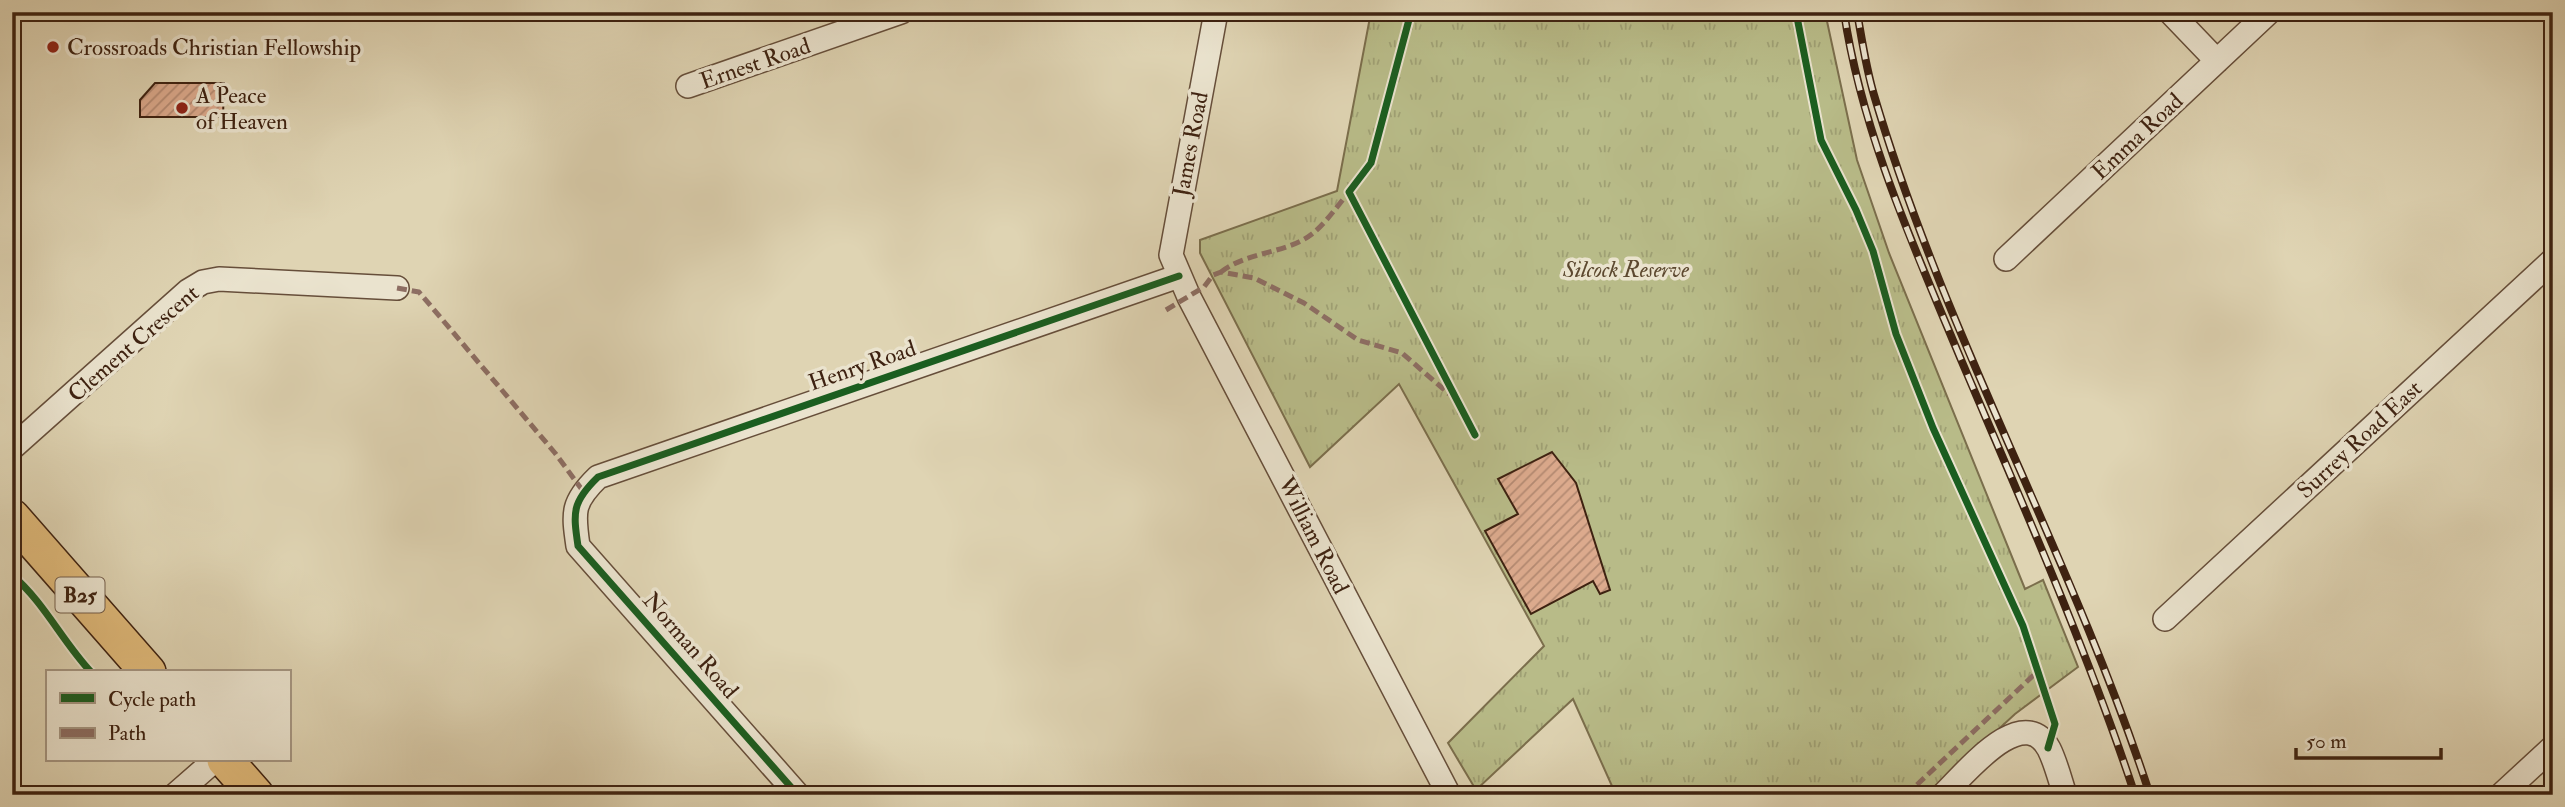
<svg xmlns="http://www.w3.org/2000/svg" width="2565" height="807" viewBox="0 0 2565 807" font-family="'IM FELL Double Pica',serif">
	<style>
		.park { fill: url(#park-tufts); stroke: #7b6e4c; stroke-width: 2 }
		.building { fill: url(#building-hatch); stroke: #3e2211; stroke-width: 2 }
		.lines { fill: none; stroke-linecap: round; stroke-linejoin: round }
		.minor-casing { stroke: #664e3a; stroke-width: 26 }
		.primary-casing { stroke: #3e2211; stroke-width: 38 }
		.minor { stroke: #eae3ce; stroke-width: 23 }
		.primary { stroke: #e0ba7a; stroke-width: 35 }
		.rail-casing { stroke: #3e2211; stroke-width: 8 }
		.rail { stroke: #eae3ce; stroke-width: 5; stroke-dasharray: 16; stroke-linecap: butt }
		.quiet { stroke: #8d6e63; stroke-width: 5; stroke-dasharray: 10 5; stroke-linecap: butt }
		.cycleway-casing { stroke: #eae3ce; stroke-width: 11 }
		.cycleway { stroke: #1b5e20; stroke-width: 7 }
		.poi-dot { fill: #8f2418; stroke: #eae3ce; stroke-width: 2.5 }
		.labels { text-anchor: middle; stroke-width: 7; stroke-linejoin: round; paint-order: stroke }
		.shield { fill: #eae3ce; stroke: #725c4a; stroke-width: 2 }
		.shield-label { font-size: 21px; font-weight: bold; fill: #3e2211 }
		.poi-label { font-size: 23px; fill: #3e2211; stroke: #eae3ce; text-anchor: start }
		.street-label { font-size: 23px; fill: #3e2211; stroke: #eae3ce }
		.park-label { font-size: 23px; font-style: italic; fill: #5c482f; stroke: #eae3ce }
	</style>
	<defs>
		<pattern id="park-tufts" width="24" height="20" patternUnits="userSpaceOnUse" patternTransform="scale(1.75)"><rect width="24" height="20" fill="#b8bb88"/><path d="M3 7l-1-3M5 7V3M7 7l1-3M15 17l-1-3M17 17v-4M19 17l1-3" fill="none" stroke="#9fa074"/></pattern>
		<pattern id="building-hatch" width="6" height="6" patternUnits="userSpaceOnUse" patternTransform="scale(1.75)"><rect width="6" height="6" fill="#dcaa8d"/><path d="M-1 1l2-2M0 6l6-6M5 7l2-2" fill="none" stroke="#b48a72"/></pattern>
	</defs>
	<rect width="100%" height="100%" fill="#dfd4b3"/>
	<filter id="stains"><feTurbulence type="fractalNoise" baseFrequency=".00286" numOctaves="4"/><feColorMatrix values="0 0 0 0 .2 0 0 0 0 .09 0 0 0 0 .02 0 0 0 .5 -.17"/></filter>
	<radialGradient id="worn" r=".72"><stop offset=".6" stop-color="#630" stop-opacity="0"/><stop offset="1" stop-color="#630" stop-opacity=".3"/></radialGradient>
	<!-- park -->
	<path class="park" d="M1371,12H1825L1857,160L1889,253L2025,589L2043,580L2078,667L2015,714L1927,795H1616L1573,699L1476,790L1448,743L1544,646L1399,384L1310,467L1200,253V240L1337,191Z"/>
	<!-- building -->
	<path class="building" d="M155,83H224L223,117H140V100Z
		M1552,452L1576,483L1610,590L1600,594L1593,581L1531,614L1485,531L1518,514L1498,479Z"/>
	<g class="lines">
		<!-- minor casing -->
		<g class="minor-casing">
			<path id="minor" d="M1216,12L1171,255L1189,297L1449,795
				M2170,12L2217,61
				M688,86L901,12
				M2006,259L2269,12
				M12,448L188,291L203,282L219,279L397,288
				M2165,619L2553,260
				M175,795L215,760
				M798,795L578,546C573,512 572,502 598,477L1179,276
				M1943,795C1964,775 2023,700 2049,749C2056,763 2060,780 2065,795
				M2501,795L2553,747"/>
		</g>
		<!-- primary casing -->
		<g class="primary-casing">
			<path id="primary" d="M12,517L148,672
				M225,760L256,795"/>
		</g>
		<!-- minor -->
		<use href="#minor" class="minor"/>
		<!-- primary -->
		<use href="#primary" class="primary"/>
		<!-- rail casing -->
		<g class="rail-casing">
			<path id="rail" d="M1844,12C1862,134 1915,249 1962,362C2023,505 2086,647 2135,795
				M1857,12C1862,40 1866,68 1874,95C1945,336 2072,556 2150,795"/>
		</g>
		<!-- rail -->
		<use href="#rail" class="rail"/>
		<!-- quiet -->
		<path class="quiet" d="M1221,272C1248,251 1286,254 1312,234C1326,223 1338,205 1349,192
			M397,288L419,292L555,453L583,491
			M1166,310L1204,287L1213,275L1221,272L1254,278L1304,303L1358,340L1402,353L1449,394
			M1906,795L2038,671"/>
		<!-- cycleway casing -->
		<g class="cycleway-casing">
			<path id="cycleway" d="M1411,12L1371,163L1349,192L1475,435
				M1796,12L1821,140L1856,210L1873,251L1896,334L1933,428L2023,626L2055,724L2048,748
				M12,575C44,602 62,641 91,672
				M798,795L578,546C573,512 572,502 598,477L1179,276"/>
		</g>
		<!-- cycleway -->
		<use href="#cycleway" class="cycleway"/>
	</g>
	<!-- markers -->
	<g class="poi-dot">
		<circle cx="53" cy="47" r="7"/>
		<circle cx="182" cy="108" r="7"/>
	</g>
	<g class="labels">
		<!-- shield labels -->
		<rect class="shield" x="55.5" y="577.5" width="49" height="35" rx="5"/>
		<g class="shield-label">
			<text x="80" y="602">B25</text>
		</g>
		<!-- poi labels -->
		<g class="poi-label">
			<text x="67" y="55">Crossroads Christian Fellowship</text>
			<text x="196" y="103">A Peace<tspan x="196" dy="26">of Heaven</tspan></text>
		</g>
		<!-- street labels -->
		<g class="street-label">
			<text transform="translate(755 63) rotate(-19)" y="8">Ernest Road</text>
			<text transform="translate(2137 136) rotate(-43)" y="8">Emma Road</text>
			<text transform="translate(1190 144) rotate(-79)" y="8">James Road</text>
			<text transform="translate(133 343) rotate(-41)" y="8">Clement Crescent</text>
			<text transform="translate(862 365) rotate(-19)" y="8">Henry Road</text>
			<text transform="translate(2359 439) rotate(-43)" y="8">Surrey Road East</text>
			<text transform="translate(1314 535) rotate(63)" y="8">William Road</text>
			<text transform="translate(691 645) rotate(49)" y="8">Norman Road</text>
		</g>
		<!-- park labels -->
		<g class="park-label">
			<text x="1626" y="277">Silcock Reserve</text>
		</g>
	</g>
	<!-- margin -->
	<rect width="2565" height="807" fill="none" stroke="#dfd4b3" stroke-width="42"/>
	<rect x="14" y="14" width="2537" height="779" fill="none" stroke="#3e2211" stroke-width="3.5"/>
	<rect x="21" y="21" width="2523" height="765" fill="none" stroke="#3e2211" stroke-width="2"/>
	<!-- legend -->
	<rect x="46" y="670" width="245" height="91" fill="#eae3ce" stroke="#a59682" stroke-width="2"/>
	<rect x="60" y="693" width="35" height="10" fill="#1b5e20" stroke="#a59682" stroke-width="2"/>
	<text x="108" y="706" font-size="21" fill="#3e2211">Cycle path</text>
	<rect x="60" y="728" width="35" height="10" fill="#8d6e63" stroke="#a59682" stroke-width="2"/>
	<text x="108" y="740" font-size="21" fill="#3e2211">Path</text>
	<!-- scale -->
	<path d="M2296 748v10h145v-10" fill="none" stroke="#3e2211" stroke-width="3.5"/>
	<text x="2306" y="748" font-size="21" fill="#3e2211" stroke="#eae3ce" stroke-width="5" paint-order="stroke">50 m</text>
	<rect width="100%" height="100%" filter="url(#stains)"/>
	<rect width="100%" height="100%" fill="url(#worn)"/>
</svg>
